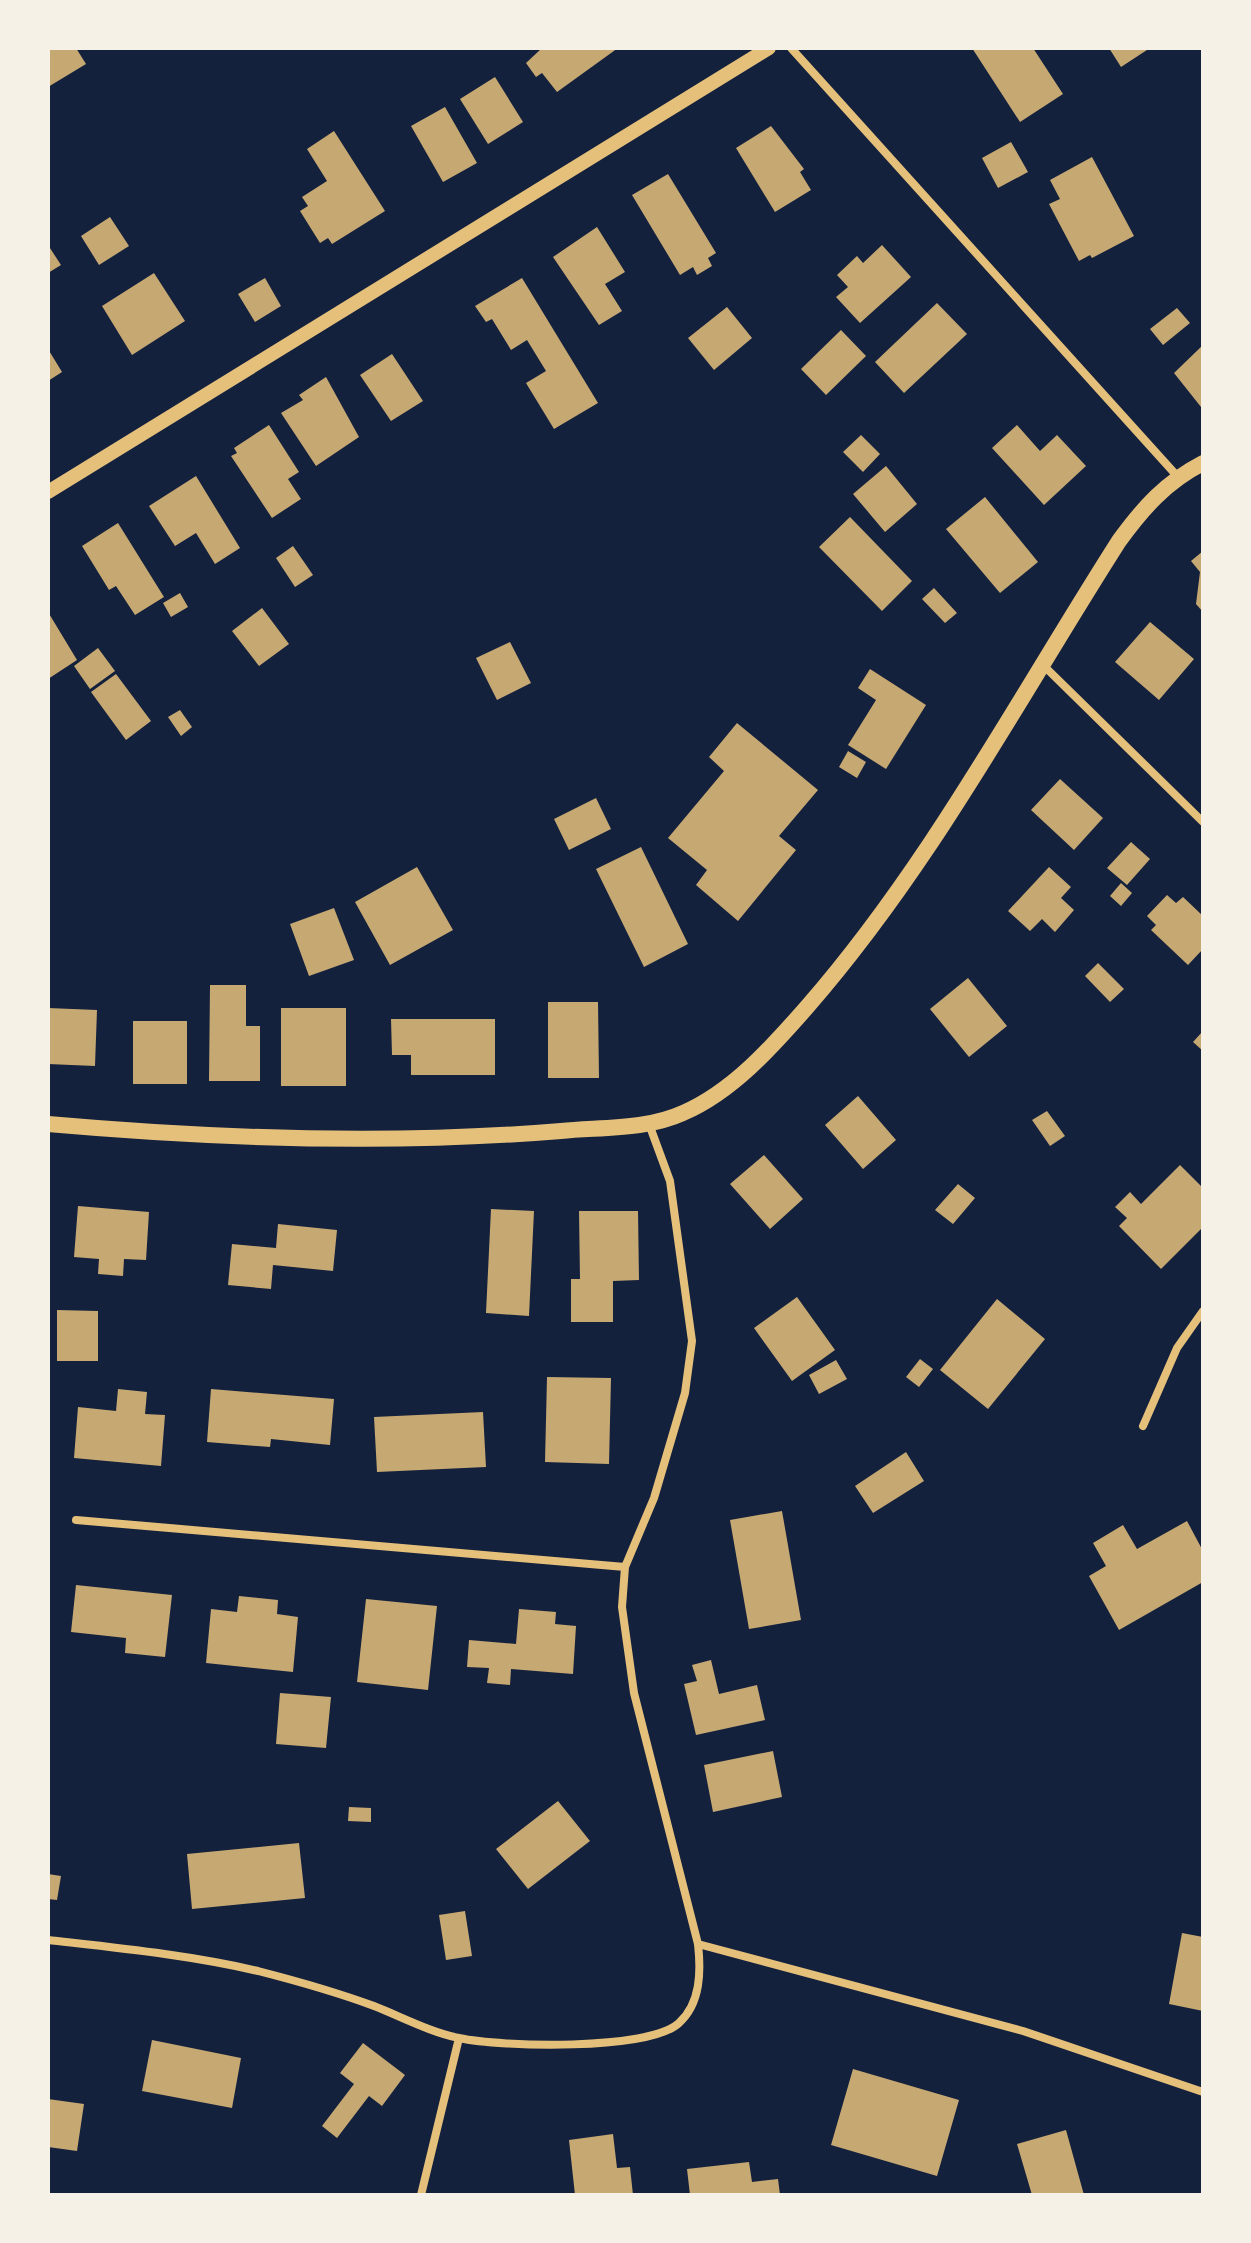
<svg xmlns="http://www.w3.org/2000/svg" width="1251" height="2243" viewBox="0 0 1251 2243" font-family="'Work Sans',sans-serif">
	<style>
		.building { fill: #c6a872 }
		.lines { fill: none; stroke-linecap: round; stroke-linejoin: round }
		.minor { stroke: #e5c07b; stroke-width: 8 }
		.tertiary { stroke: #e5c07b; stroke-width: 14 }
		.secondary { stroke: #e5c07b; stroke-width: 16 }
	</style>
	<rect width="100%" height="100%" fill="#14213d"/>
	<!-- building -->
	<path class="building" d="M48,48H76L86,64L48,87Z
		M542,48H618L557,92L542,73L536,77L526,63Z
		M972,48H1033L1063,94L1020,122Z
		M1109,48H1150L1121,67Z
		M495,77L523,122L488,144L460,99Z
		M445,107L477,163L443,182L411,126Z
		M771,126L804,169L800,172L811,190L775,212L736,148Z
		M334,131L385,211L332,244L328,238L320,243L300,211L308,206L302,197L327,181L307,149Z
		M1011,142L1028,172L998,188L982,158Z
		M1092,157L1134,236L1092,258L1090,255L1079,261L1049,204L1060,199L1050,180Z
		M668,174L716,253L708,258L712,266L697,275L693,267L680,275L632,195Z
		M110,217L129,246L99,265L81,236Z
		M597,227L625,272L605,284L622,311L599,325L553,257Z
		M48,245L61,265L48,273Z
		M882,245L911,277L860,323L836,297L848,287L837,275L857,256L863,263Z
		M154,273L185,321L132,355L102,306Z
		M265,278L281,306L255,322L238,294Z
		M522,278L598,403L554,429L526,383L546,371L527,340L511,350L492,319L486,322L475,306Z
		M937,303L967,334L904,393L875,362Z
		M727,307L752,338L714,370L688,338Z
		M1177,308L1190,323L1163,345L1150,329Z
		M841,330L866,356L826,395L801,369Z
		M1203,345V405L1201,407L1174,373Z
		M48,349L62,372L48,381Z
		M392,354L423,401L391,421L360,375Z
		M326,377L359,437L316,466L281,413L303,400L299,395Z
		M269,425L299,472L288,479L301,499L272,518L231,456L237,453L234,448Z
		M1017,425L1040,451L1057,435L1086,466L1044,505L992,448Z
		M861,435L880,454L863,472L843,452Z
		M886,466L917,504L885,532L853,494Z
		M196,476L240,548L215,564L196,533L175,546L149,506Z
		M985,497L1038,562L1000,593L946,529Z
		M850,517L912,581L882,611L819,547Z
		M118,523L164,597L135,615L116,586L109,590L82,546Z
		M293,546L313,575L295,587L276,558Z
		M1203,551V612L1196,604L1200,572L1191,561Z
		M934,588L957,613L945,623L922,599Z
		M180,593L188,607L171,617L163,603Z
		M262,608L289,644L259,666L232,631Z
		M48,612L77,660L48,679Z
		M1150,622L1194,659L1159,700L1115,662Z
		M510,642L531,683L497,700L476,658Z
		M98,648L115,671L90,689L74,666Z
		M870,669L926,705L886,769L848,745L876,700L858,688Z
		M116,674L151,721L126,740L91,692Z
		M180,710L192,727L181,736L168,717Z
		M737,723L818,790L779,836L796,850L738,921L696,885L707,870L668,838L724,771L709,757Z
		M848,751L866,762L857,778L839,767Z
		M1060,779L1103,818L1074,850L1031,810Z
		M596,798L611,829L569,850L554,819Z
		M1131,842L1150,859L1127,885L1107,868Z
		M641,847L688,944L644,967L596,869Z
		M417,867L453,930L390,965L355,902Z
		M1049,867L1071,887L1061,898L1074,910L1055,932L1042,919L1030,931L1008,911Z
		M1121,883L1132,893L1121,906L1110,896Z
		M1167,895L1176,903L1183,897L1203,916V949L1188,965L1151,930L1156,925L1147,916Z
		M334,908L354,960L309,976L290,924Z
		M1098,963L1124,989L1110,1002L1085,976Z
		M968,978L1007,1026L969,1057L930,1009Z
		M210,985H246V1026H260V1081H209Z
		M548,1002H598L599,1078H548Z
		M48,1008L97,1010L95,1066L48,1064Z
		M281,1008H346V1086H281Z
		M391,1019H495V1075H411V1055H392Z
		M133,1021H187V1084H133Z
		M1203,1031V1051L1193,1042Z
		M858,1096L896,1140L863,1169L825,1125Z
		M1047,1111L1065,1136L1050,1146L1032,1120Z
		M764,1155L803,1199L770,1229L730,1184Z
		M1180,1165L1203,1188V1227L1161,1269L1119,1226L1127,1218L1115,1207L1130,1192L1141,1204Z
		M958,1184L975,1198L953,1224L935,1210Z
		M78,1206L149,1212L146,1260L124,1259L123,1276L98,1274L99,1259L74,1257Z
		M491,1209L534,1211L529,1316L486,1313Z
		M579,1211H638L639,1280L613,1281V1322H571V1279H580Z
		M278,1224L337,1230L333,1271L273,1265L271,1289L228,1285L232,1244L276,1248Z
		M797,1297L835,1350L792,1381L754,1328Z
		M997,1299L1045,1339L988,1409L940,1370Z
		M57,1310L98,1311V1361H57Z
		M920,1359L933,1369L919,1387L906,1377Z
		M836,1360L847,1379L819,1394L809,1375Z
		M547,1377L611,1378L609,1464L545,1462Z
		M118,1389L147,1392L145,1414L165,1415L161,1466L74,1458L78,1407L116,1411Z
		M211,1389L334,1399L330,1445L271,1439L270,1447L207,1442Z
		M483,1412L486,1467L377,1472L374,1417Z
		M906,1452L924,1481L873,1513L855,1486Z
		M782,1511L801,1620L749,1629L730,1520Z
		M1187,1521L1203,1551V1582L1119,1630L1089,1576L1106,1566L1093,1543L1123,1525L1137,1549Z
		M76,1585L172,1595L165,1657L125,1653L126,1638L71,1632Z
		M239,1596L278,1600L277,1614L298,1617L293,1672L206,1663L211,1609L237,1612Z
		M366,1599L437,1606L428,1690L357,1682Z
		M519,1609L556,1612L555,1624L576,1626L573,1674L511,1669L510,1685L487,1683L489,1668L467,1667L469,1640L516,1644Z
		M711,1660L719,1694L757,1685L765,1720L696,1735L684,1684L697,1681L692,1665Z
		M280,1693L331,1697L326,1748L276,1744Z
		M773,1751L782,1797L713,1812L704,1765Z
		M558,1801L590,1841L528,1889L496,1849Z
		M349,1807L371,1808V1822L348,1821Z
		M299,1843L305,1898L192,1909L187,1854Z
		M48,1874L61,1876L57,1900L48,1899Z
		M465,1911L472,1956L446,1960L439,1915Z
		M1182,1933L1203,1937V2011L1169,2004Z
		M152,2040L241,2058L232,2108L142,2091Z
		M363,2043L405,2075L382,2106L369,2096L337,2138L322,2126L354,2084L340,2073Z
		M853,2069L959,2100L937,2176L831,2145Z
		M48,2099L84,2104L77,2151L48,2147Z
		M1066,2130L1084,2195H1032L1017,2144Z
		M613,2134L617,2168L630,2167L633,2195H575L569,2140Z
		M749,2162L752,2182L778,2179L780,2195H690L687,2169Z"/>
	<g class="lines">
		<!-- minor -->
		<path class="minor" d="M791,48L1178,477
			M1043,665L1203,822
			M1143,1426L1177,1348L1203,1311
			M76,1520L625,1567
			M48,1940C118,1948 189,1955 258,1971C297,1981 336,1992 374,2006C402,2017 430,2032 459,2038C500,2047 649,2051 679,2023C701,2003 701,1971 698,1944L634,1693L622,1607L625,1567L654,1498L685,1393L692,1341L670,1181L649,1124
			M698,1944L1023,2031L1203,2092
			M421,2195L459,2038"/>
		<!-- tertiary -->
		<path class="tertiary" d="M48,492L769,48"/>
		<!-- secondary -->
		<path class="secondary" d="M48,1124C218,1139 391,1145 561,1131C600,1127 646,1130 683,1113C732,1092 772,1047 807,1007C930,866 1018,699 1119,541C1143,508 1166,482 1203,463"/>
	</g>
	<!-- border -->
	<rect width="1251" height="2243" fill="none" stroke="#f6f1e7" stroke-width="100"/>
</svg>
